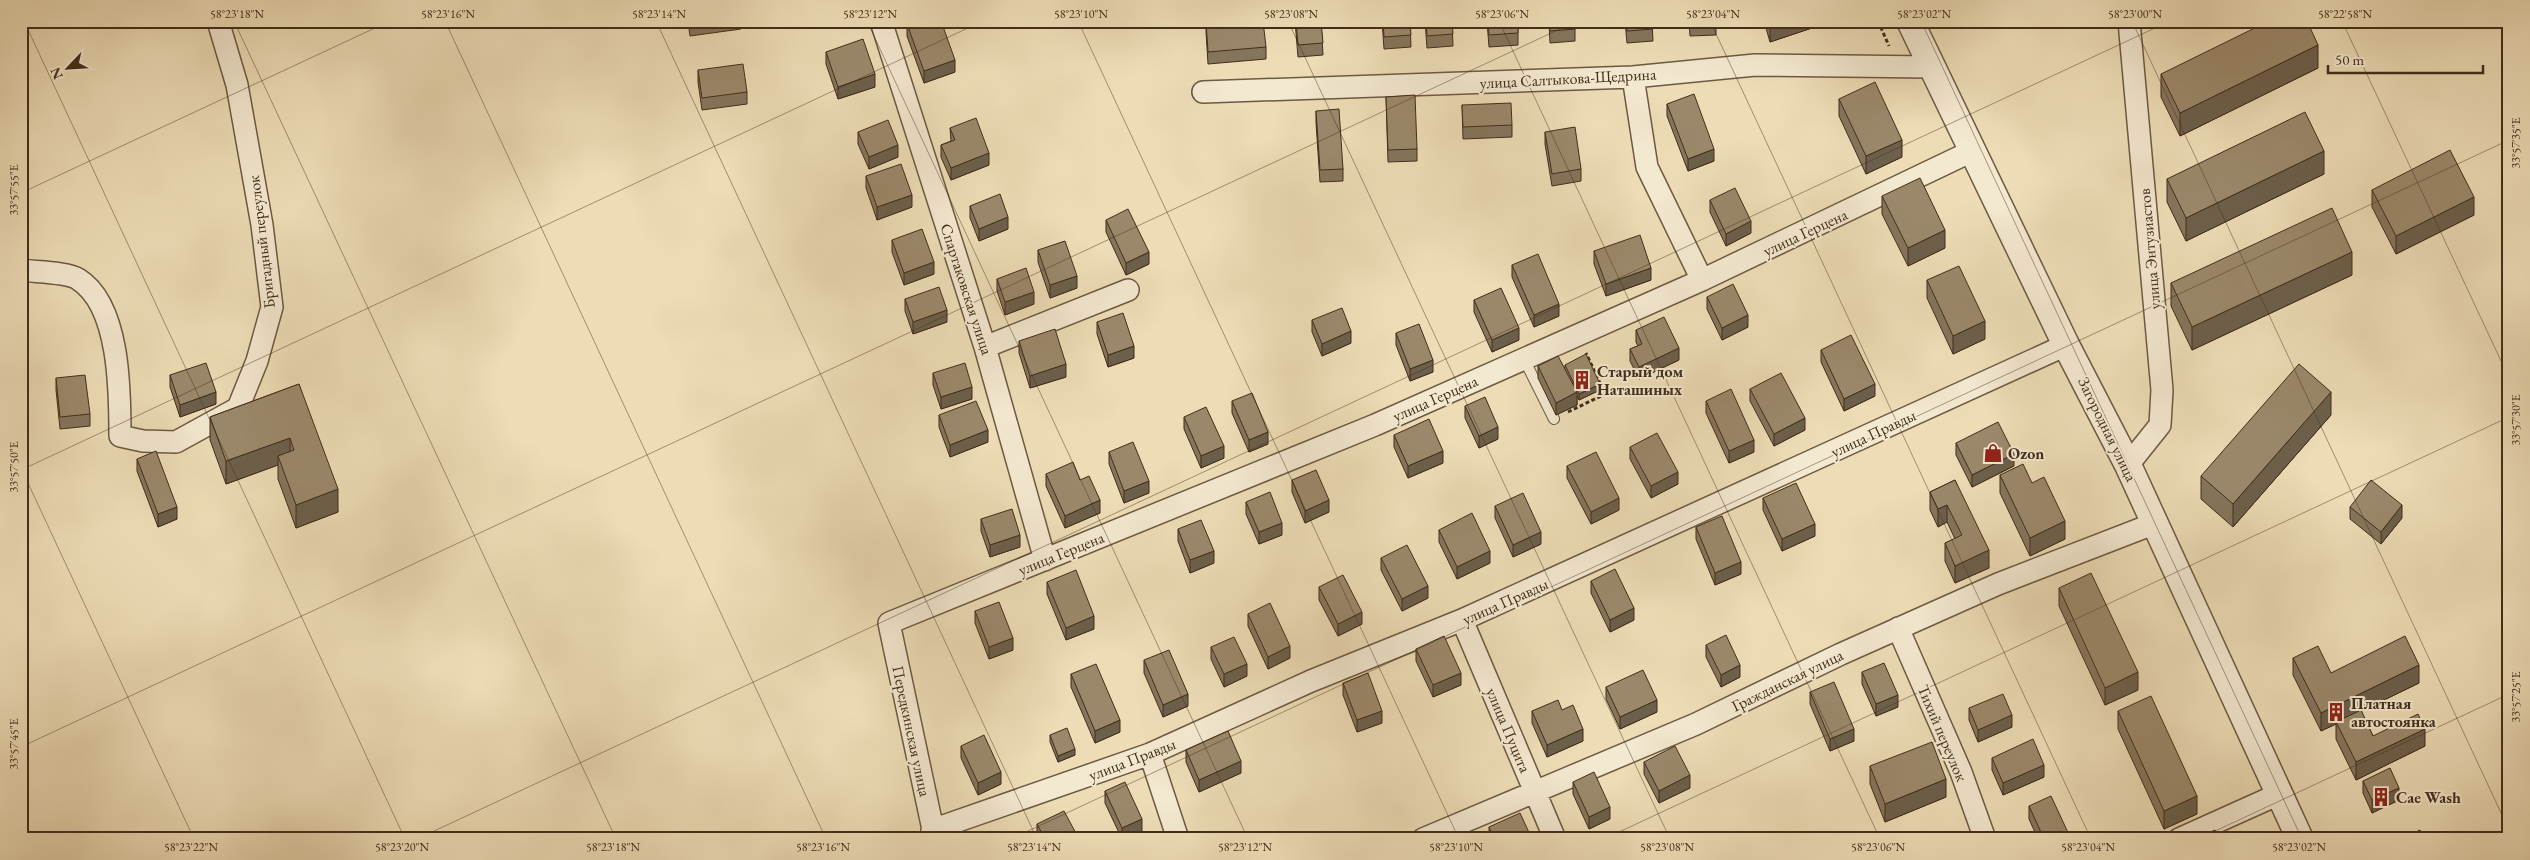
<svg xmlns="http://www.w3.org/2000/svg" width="2530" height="860" viewBox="0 0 2530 860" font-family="'EB Garamond',serif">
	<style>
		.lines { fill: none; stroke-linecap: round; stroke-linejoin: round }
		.service-casing { stroke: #6d5941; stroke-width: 12 }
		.minor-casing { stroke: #6d5941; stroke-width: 24 }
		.tertiary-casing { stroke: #6d5941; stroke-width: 29 }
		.path { stroke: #422d1a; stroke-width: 3; stroke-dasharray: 4 2.5; stroke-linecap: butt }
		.service { stroke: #f3e8d0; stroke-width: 10 }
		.minor { stroke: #f3e8d0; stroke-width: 21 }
		.tertiary { stroke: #f3e8d0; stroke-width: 26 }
		.wall { fill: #85755c; stroke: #422d1a }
		.shaded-wall { fill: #6c5f4b; stroke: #422d1a }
		.building { fill: #9b886b; stroke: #422d1a }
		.ticks { fill: none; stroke: #422d1a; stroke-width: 1; stroke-opacity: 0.45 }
		.labels { text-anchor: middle; stroke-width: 4; stroke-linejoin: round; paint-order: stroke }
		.street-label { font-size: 16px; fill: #422d1a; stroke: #f3e8d0 }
		.poi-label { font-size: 16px; font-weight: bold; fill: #422d1a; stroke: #f3e8d0; text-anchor: start }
		.neatline { fill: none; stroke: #422d1a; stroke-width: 2 }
		.ticks-label { font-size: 12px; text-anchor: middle; fill: #422d1a }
	</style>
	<rect width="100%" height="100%" fill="#eddcb6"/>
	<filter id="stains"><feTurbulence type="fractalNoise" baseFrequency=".004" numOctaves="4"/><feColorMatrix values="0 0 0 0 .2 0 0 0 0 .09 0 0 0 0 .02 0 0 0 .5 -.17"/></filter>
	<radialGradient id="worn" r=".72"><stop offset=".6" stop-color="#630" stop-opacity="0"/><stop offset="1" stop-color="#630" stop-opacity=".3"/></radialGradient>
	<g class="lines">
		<!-- service casing -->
		<g class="service-casing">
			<path id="service" d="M1524,359L1554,419"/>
		</g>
		<!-- minor casing -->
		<g class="minor-casing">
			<path id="minor" d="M881,21L985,347L1045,560
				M1633,77L1647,167L1702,280
				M1203,92L1633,77L1755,65L1932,67
				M21,270C34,272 68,272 78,279C120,305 120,391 120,436L143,441L176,442L238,408L257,361L272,307L262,225L237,85L218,21
				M985,347L1128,290
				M2128,465L2160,425L2162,390L2129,21
				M1462,620L1555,839
				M1898,628L1961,772L1985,839
				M1150,754L1178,839
				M932,830L1150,754L1311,681L1462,620L2066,345
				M935,839L889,623L1375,425L1702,280L1972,151
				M1423,839L1696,724L1841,654L1998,584L2153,524
				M2179,839L2279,794"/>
		</g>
		<!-- tertiary casing -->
		<g class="tertiary-casing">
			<path id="tertiary" d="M1910,21L2066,345L2128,465L2300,839"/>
		</g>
		<!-- path -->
		<path class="path" d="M1878,21L1889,46
			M1568,412L1605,394L1586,353"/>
		<!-- service -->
		<use href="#service" class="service"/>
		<!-- minor -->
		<use href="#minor" class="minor"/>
		<!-- tertiary -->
		<use href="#tertiary" class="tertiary"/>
	</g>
	<!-- wall -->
	<path class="wall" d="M688,21H741V29L690,36Z
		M1206,21L1266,47V59L1208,64L1206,32Z
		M1295,21H1321L1323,55L1298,57Z
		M1382,21H1410L1411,47L1384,49Z
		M1425,21H1452L1453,46L1427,48Z
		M1487,21H1518V45L1489,47Z
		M1549,21H1575V41L1550,43Z
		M1625,21H1652L1653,41L1627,43Z
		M1689,21H1716V35L1690,36Z
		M1764,21H1833L1770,42Z
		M2168,21H2184L2171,27Z
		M907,24L955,72L924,83L907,36Z
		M826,52L875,87L838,99L826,64Z
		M2318,68L2180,136L2161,97V74Z
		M698,70L747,92V104L702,110L698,82Z
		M1386,97L1417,149V161L1388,162Z
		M1839,99L1902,157L1866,174L1839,116Z
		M1667,104L1714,161L1688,171L1667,116Z
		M1462,105L1512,125V137L1463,139Z
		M1316,111L1343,169V181L1320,182L1316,123Z
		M950,128L989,165L951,180L941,157V145L951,141Z
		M858,132L898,157L869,169L858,144Z
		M1545,132L1581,169V181L1552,186L1545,144Z
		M2324,174L2186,241L2167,202V179Z
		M866,176L912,207L877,220L866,188Z
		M2372,190L2474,215L2396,254L2372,207Z
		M1882,196L1945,248L1908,266L1882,214Z
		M1710,200L1751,233L1726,246L1710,212Z
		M970,206L1008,229L979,241L970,218Z
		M1106,220L1149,264L1126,275L1106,232Z
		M892,240L934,274L904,285L892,252Z
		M1038,250L1077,288L1050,298L1038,262Z
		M1594,251L1651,280L1606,296L1594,264Z
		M1512,265L1559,316L1534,327L1512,277Z
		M2352,275L2192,350L2171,306V283Z
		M997,279L1034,304L1005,315L997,291Z
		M1927,280L1985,339L1953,354L1927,298Z
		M1707,297L1748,327L1722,340L1707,309Z
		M905,299L947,322L913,334L905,311Z
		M1474,300L1519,340L1492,352L1474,312Z
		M1312,320L1351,343L1322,356L1312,332Z
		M1097,322L1134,358L1108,367L1097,334Z
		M1636,330L1679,360L1639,379L1630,361V349L1638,346L1636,342Z
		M1396,333L1433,372L1410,381L1396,345Z
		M1019,341L1066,377L1030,388L1019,353Z
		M1821,350L1875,396L1844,411L1821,362Z
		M1565,365L1600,390L1579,400L1577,396V405L1556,415L1538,378V366L1565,368Z
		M933,373L972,399L941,409L933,385Z
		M170,375L216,404L180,417L170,387Z
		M56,378L90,414V426L60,429L56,390Z
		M299,384L338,512L296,528L278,479V465L226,484L210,440V417Z
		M1750,389L1805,430L1774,446L1750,401Z
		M1232,401L1268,444L1249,452L1232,413Z
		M1706,401L1754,452L1729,463L1706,413Z
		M1465,406L1498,439L1479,448L1465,418Z
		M939,415L988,442L950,457L939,427Z
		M2331,415L2233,527L2201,499V476Z
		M1184,417L1224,458L1201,468L1184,429Z
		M1394,435L1443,463L1408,478L1394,447Z
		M1956,443L2014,466L1972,487L1956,455Z
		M1630,447L1678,484L1651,498L1630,459Z
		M1109,452L1149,493L1124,503L1109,464Z
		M137,459L177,519L158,527L137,471Z
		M1567,466L1619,510L1591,524L1567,478Z
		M1046,474L1080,480L1100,513L1065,528L1046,486Z
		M2000,475L2032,483L2065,539L2030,556L2000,493Z
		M1292,480L1329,512L1305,523L1292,492Z
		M1955,480L1989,568L1955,583L1945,561V543L1955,539L1947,522L1938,527L1930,510V492Z
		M1763,498L1815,536L1782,551L1763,510Z
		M1246,502L1282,535L1259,544L1246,514Z
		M1495,506L1541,544L1513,557L1495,518Z
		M2350,507L2402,518L2381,544L2350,519Z
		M981,519L1020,547L990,557L981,531Z
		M1696,527L1741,574L1715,585L1696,539Z
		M1178,529L1214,563L1190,573L1178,541Z
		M1439,530L1490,563L1457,579L1439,542Z
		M1381,558L1428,598L1402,611L1381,570Z
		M1591,581L1634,620L1610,632L1591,593Z
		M1047,582L1094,629L1066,640L1047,594Z
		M1319,587L1362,624L1338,636L1319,600Z
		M2059,588L2138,690L2105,705L2059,606Z
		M975,611L1013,650L989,659L975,623Z
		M1248,614L1290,658L1268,669L1248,626Z
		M1706,645L1740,677L1721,687L1706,657Z
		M1211,647L1247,676L1224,687L1211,659Z
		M1416,649L1461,685L1433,697L1416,661Z
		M2293,658L2331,673L2419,683L2361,711L2373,736L2425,746L2356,780L2336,739V724L2321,731L2293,675Z
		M1144,660L1188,706L1163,717L1144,673Z
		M1862,672L1898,707L1876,716L1862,684Z
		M1071,674L1120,732L1095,743L1071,687Z
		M1343,683L1382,723L1357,732L1343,695Z
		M1606,687L1657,712L1620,729L1606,699Z
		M1810,692L1854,741L1830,751L1810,704Z
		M1969,708L2012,727L1978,742L1969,720Z
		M1562,710L1583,741L1547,757L1532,723V711Z
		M2118,711L2197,814L2164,829L2118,729Z
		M1050,735L1075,755L1058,762L1050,742Z
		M961,746L1001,784L978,795L961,758Z
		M1186,750L1241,773L1199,792L1186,762Z
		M1992,758L2044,777L2003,795L1992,770Z
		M1644,762L1690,788L1659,803L1644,774Z
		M1870,766L1946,797L1885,822L1870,784Z
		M2363,781L2399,800L2372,813L2363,793Z
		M1573,782L1610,819L1589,829L1573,794Z
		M1105,791L1142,831L1126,839H1122L1105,803Z
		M2029,806L2071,839H2038L2029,819Z
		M1037,824L1079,839H1038L1037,837Z
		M1489,827L1532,839H1489Z"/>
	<!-- shaded-wall -->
	<path class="shaded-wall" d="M1779,21H1833L1770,42V24Z
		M2171,21H2184L2171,27Z
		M2318,45V68L2180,136V113Z
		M955,60V72L924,83V71Z
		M875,74V87L838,99V87Z
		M1902,140V157L1866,174V156Z
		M898,145V157L869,169V157Z
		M1714,149V161L1688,171V159Z
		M2324,151V174L2186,241V218Z
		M989,153V165L951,180V168Z
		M912,195V207L877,220V207Z
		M2474,197V215L2396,254V236Z
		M1008,217V229L979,241V229Z
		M1751,221V233L1726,246V234Z
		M1945,230V248L1908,266V248Z
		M1149,252V264L1126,275V263Z
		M2352,252V275L2192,350V327Z
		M934,262V274L904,285V273Z
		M1651,268V280L1606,296V284Z
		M1077,276V288L1050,298V285Z
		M1034,292V304L1005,315V302Z
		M1559,304V316L1534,327V315Z
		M947,310V322L913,334V322Z
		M1748,315V327L1722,340V328Z
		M1985,321V339L1953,354V336Z
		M1519,328V340L1492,352V340Z
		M1351,331V343L1322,356V344Z
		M1134,346V358L1108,367V355Z
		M1679,348V360L1639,379V367Z
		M1433,360V372L1410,381V369Z
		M1066,364V377L1030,388V376Z
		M1600,384V390L1579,400V394Z
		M1875,384V396L1844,411V399Z
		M972,387V399L941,409V397Z
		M216,392V404L180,417V405Z
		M1577,392V405L1556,415V403Z
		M2331,392V415L2233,527V504Z
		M1805,418V430L1774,446V434Z
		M1498,427V439L1479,448V436Z
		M988,430V442L950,457V445Z
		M1268,432V444L1249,452V440Z
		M290,438V461L278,456V465L226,484V461Z
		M1754,440V452L1729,463V451Z
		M1224,446V458L1201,468V456Z
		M1443,451V463L1408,478V466Z
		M2014,454V466L1972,487V475Z
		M1678,472V484L1651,498V486Z
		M1149,481V493L1124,503V491Z
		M338,489V512L296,528V505Z
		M1619,498V510L1591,524V512Z
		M1100,500V513L1065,528V516Z
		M1329,500V512L1305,523V511Z
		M1947,505V522L1938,527V509Z
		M2402,505V518L2381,544V532Z
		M177,507V519L158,527V514Z
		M2065,521V539L2030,556V538Z
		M1282,523V535L1259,544V532Z
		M1815,524V536L1782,551V539Z
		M1541,532V544L1513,557V545Z
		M1020,535V547L990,557V545Z
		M1989,550V568L1955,583V566Z
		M1214,551V563L1190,573V560Z
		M1490,551V563L1457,579V567Z
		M1741,562V574L1715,585V573Z
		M1428,586V598L1402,611V599Z
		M1634,608V620L1610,632V620Z
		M1362,612V624L1338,636V624Z
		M1094,616V629L1066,640V628Z
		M1013,638V650L989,659V647Z
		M1290,646V658L1268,669V657Z
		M1247,664V676L1224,687V674Z
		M1740,665V677L1721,687V675Z
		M2419,665V683L2337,723L2336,722V724L2321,731V713Z
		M2138,672V690L2105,705V688Z
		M1461,673V685L1433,697V685Z
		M1188,694V706L1163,717V705Z
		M1898,695V707L1876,716V704Z
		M1657,700V712L1620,729V717Z
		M1382,711V723L1357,732V720Z
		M2012,715V727L1978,742V730Z
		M1120,720V732L1095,743V731Z
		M1583,729V741L1547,757V745Z
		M1854,729V741L1830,751V739Z
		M2425,729V746L2356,780V762Z
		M1075,749V755L1058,762V756Z
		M1241,761V773L1199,792V780Z
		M2044,765V777L2003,795V783Z
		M1001,772V784L978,795V783Z
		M1690,775V788L1659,803V791Z
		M1946,779V797L1885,822V804Z
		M2399,788V800L2372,813V800Z
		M2197,796V814L2164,829V811Z
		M1610,807V819L1589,829V817Z
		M1142,819V831L1126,839H1122V828Z"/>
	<!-- building -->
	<path class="building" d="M689,21H706L690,23Z
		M914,21H941L955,60L924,71L907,24Z
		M1206,21H1263L1266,47L1208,52Z
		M1296,21H1321L1323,43L1298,45Z
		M1383,21H1410L1411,35L1384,37Z
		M1426,21H1452L1453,34L1427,36Z
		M1488,21H1518V33L1489,35Z
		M1549,21H1575V29L1550,31Z
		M1627,21H1652L1653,29L1627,31Z
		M1690,21H1716V23L1690,24Z
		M1769,21H1779L1770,24Z
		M2269,21H2307L2318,45L2180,113L2161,74Z
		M863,39L875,74L838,87L826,52Z
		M743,64L747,92L702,98L698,70Z
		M1875,82L1902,140L1866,156L1839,99Z
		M1694,94L1714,149L1688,159L1667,104Z
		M1415,95L1417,149L1388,150L1386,97Z
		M1511,103L1512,125L1463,127L1462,105Z
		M1339,109L1343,169L1320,170L1316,111Z
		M2305,112L2324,151L2186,218L2167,179Z
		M976,118L989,153L951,168L941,145L955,140L950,128Z
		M888,120L898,145L869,157L858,132Z
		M1575,127L1581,169L1552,174L1545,132Z
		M2450,150L2474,197L2396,236L2372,190Z
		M901,164L912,195L877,207L866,176Z
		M1920,178L1945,230L1908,248L1882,196Z
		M1735,188L1751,221L1726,234L1710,200Z
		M1000,194L1008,217L979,229L970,206Z
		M2332,208L2352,252L2192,327L2171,283Z
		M1128,209L1149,252L1126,263L1106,220Z
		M922,229L934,262L904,273L892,240Z
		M1640,235L1651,268L1606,284L1594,251Z
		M1065,241L1077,276L1050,285L1038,250Z
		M1538,254L1559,304L1534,315L1512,265Z
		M1959,266L1985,321L1953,336L1927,280Z
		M1026,268L1034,292L1005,302L997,279Z
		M1733,284L1748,315L1722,328L1707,297Z
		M939,287L947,310L913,322L905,299Z
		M1501,288L1519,328L1492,340L1474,300Z
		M1342,308L1351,331L1322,344L1312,320Z
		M1123,313L1134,346L1108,355L1097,322Z
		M1664,317L1679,348L1639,367L1630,349L1642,344L1636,330Z
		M1419,324L1433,360L1410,369L1396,333Z
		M1055,329L1066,364L1030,376L1019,341Z
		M1851,335L1875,384L1844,399L1821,350Z
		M1586,354L1600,384L1579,394L1565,365Z
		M1558,356L1577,392L1556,403L1538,366Z
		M206,363L216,392L180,405L170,375Z
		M965,363L972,387L941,397L933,373Z
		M2299,364L2331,392L2233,504L2201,476Z
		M1781,373L1805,418L1774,434L1750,389Z
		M85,375L90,414L60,417L56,378Z
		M299,384L338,489L296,505L278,456L294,450L290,438L226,461L210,417Z
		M1731,389L1754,440L1729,451L1706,401Z
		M1252,393L1268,432L1249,440L1232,401Z
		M1485,397L1498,427L1479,436L1465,406Z
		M976,401L988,430L950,445L939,415Z
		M1206,407L1224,446L1201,456L1184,417Z
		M1429,419L1443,451L1408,466L1394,435Z
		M1998,422L2014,454L1972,475L1956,443Z
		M1657,433L1678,472L1651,486L1630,447Z
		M1133,442L1149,481L1124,491L1109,452Z
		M156,451L177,507L158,514L137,459Z
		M1596,452L1619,498L1591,512L1567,466Z
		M1073,462L1080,480L1089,476L1100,500L1065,516L1046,474Z
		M2023,464L2032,483L2044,477L2065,521L2030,538L2000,475Z
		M1316,470L1329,500L1305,511L1292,480Z
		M1955,480L1989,550L1955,566L1945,543L1962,535L1947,505L1938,509L1930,492Z
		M2371,480L2402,505L2381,532L2350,507Z
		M1796,483L1815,524L1782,539L1763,498Z
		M1270,492L1282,523L1259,532L1246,502Z
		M1523,493L1541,532L1513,545L1495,506Z
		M1012,509L1020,535L990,545L981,519Z
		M1472,513L1490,551L1457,567L1439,530Z
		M1722,516L1741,562L1715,573L1696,527Z
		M1201,520L1214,551L1190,560L1178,529Z
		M1407,545L1428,586L1402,599L1381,558Z
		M1615,569L1634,608L1610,620L1591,581Z
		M1076,570L1094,616L1066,628L1047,582Z
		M2091,573L2138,672L2105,688L2059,588Z
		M1343,575L1362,612L1338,624L1319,587Z
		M999,602L1013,638L989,647L975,611Z
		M1270,603L1290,646L1268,657L1248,614Z
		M1726,635L1740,665L1721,675L1706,645Z
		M1444,636L1461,673L1433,685L1416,649Z
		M2405,636L2419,665L2321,713L2293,658L2318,646L2331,673Z
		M1234,637L1247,664L1224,674L1211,647Z
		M1169,650L1188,694L1163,705L1144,660Z
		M1884,663L1898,695L1876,704L1862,672Z
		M1096,664L1120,720L1095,731L1071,674Z
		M1643,670L1657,700L1620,717L1606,687Z
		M1368,673L1382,711L1357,720L1343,683Z
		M1834,682L1854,729L1830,739L1810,692Z
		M2003,694L2012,715L1978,730L1969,708Z
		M2151,696L2197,796L2164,811L2118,711Z
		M1558,700L1562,710L1573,705L1583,729L1547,745L1532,711Z
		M2361,710L2373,736L2418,714L2425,729L2356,762L2336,722Z
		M1067,728L1075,749L1058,756L1050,735Z
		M1228,731L1241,761L1199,780L1186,750Z
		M984,735L1001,772L978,783L961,746Z
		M2033,739L2044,765L2003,783L1992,758Z
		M1932,742L1946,779L1885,804L1870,766Z
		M1675,746L1690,775L1659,791L1644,762Z
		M2390,768L2399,788L2372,800L2363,781Z
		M1594,772L1610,807L1589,817L1573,782Z
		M1125,782L1142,819L1122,828L1105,791Z
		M2051,796L2071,839H2044L2029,806Z
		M1064,811L1079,839H1045L1037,824Z
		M1520,813L1532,839H1494L1489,827Z
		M2215,830L2218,839H2195Z
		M2420,830L2424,839H2400Z"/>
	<!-- ticks -->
	<path class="ticks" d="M24,21L405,839M234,21L616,839M445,21L826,839M656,21L1037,839M867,21L1248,839M1078,21L1459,839M1288,21L1670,839M1499,21L1880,839M1710,21L2091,839M1921,21L2302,839M2132,21L2509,830M2342,21L2509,378M21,193L390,21M21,468L194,839M21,470L983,21M21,747L1577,21M417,839L2170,21M1011,839L2509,140M1604,839L2509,417M2198,839L2509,694"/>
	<!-- icons -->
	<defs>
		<g id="building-bare" transform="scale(1.5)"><path d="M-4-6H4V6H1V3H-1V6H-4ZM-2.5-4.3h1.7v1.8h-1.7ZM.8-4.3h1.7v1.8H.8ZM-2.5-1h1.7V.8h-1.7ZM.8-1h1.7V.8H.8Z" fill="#8f2418" stroke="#f3e8d0" stroke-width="2.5" paint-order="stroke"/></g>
		<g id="shop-bare" transform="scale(1.5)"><path d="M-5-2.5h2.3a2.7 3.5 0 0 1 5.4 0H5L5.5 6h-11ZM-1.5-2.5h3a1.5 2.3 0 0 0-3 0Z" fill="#8f2418" stroke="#f3e8d0" stroke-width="2.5" paint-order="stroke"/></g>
	</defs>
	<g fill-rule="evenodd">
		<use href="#building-bare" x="1582" y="380"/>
		<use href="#shop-bare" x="1993" y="453"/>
		<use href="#building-bare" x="2336" y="712"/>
		<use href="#building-bare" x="2381" y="797"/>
	</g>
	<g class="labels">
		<!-- street labels -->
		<g class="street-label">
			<text transform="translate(1568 78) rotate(-3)" y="6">улица Салтыкова-Щедрина</text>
			<text transform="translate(1805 232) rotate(-25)" y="6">улица Герцена</text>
			<text transform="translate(261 242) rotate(-97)" y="6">Бригадный переулок</text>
			<text transform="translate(2149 249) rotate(-95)" y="6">улица Энтузиастов</text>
			<text transform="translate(967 289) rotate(72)" y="6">Спартаковская улица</text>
			<text transform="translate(1435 398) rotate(-24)" y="6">улица Герцена</text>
			<text transform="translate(2108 429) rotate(64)" y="6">Загородная улица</text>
			<text transform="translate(1873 433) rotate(-25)" y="6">улица Правды</text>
			<text transform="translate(1061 553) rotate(-22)" y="6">улица Герцена</text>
			<text transform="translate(1505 601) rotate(-24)" y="6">улица Правды</text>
			<text transform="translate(1787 680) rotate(-26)" y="6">Гражданская улица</text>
			<text transform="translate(1509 730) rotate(67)" y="6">улица Пуцита</text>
			<text transform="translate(912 731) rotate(78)" y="6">Передкинская улица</text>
			<text transform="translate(1943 733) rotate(67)" y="6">Тихий переулок</text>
			<text transform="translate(1132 759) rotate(-21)" y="6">улица Правды</text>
		</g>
		<!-- poi labels -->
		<g class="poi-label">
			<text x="1597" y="377">Старый дом<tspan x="1597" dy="18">Наташиных</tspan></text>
			<text x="2008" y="459">Ozon</text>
			<text x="2351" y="709">Платная<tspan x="2351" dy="18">автостоянка</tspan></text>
			<text x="2396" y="803">Cae Wash</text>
		</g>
	</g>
	<!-- margin -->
	<rect width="2530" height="860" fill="none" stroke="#eddcb6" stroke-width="55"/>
	<!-- north arrow -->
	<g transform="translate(68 68) rotate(245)" stroke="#f3e8d0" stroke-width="4" paint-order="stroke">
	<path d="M0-4L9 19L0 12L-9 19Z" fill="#422d1a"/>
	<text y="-8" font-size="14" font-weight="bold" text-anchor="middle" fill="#422d1a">N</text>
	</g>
	<!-- scale -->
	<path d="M2328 65v8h155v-8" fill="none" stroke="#422d1a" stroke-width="2.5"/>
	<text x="2335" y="65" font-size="15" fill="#422d1a" stroke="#f3e8d0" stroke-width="4" paint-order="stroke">50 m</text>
	<rect x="28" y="28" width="2474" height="804" class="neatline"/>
	<g class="ticks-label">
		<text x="237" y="18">58°23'18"N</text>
		<text x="448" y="18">58°23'16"N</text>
		<text x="659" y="18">58°23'14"N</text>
		<text x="870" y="18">58°23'12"N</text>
		<text x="1081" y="18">58°23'10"N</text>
		<text x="1291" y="18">58°23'08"N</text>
		<text x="1502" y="18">58°23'06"N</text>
		<text x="1713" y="18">58°23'04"N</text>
		<text x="1924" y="18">58°23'02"N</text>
		<text x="2135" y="18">58°23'00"N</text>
		<text x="2345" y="18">58°22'58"N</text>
		<text transform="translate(2516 143) rotate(-90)" y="4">33°57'35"E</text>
		<text transform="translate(14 190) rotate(-90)" y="4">33°57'55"E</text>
		<text transform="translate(2516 420) rotate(-90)" y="4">33°57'30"E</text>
		<text transform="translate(14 467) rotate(-90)" y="4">33°57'50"E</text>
		<text transform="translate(2516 697) rotate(-90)" y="4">33°57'25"E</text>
		<text transform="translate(14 744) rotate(-90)" y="4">33°57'45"E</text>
		<text x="191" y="851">58°23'22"N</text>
		<text x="402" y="851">58°23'20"N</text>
		<text x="613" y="851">58°23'18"N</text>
		<text x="823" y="851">58°23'16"N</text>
		<text x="1034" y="851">58°23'14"N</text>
		<text x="1245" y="851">58°23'12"N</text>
		<text x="1456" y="851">58°23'10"N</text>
		<text x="1667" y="851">58°23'08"N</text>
		<text x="1878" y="851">58°23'06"N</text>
		<text x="2088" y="851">58°23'04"N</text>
		<text x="2299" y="851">58°23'02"N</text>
	</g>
	<rect width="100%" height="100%" filter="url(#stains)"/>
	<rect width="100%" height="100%" fill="url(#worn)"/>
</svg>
